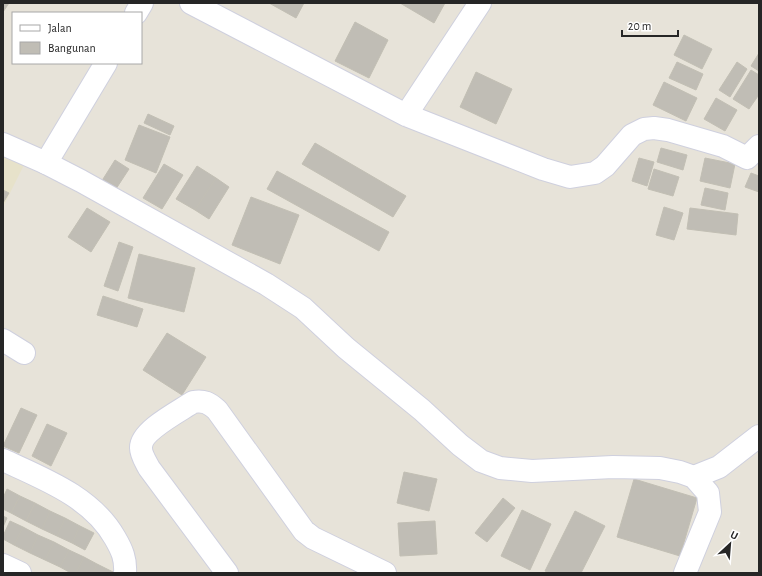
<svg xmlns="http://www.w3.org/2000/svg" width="762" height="576" viewBox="0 0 762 576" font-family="'Alegreya Sans',sans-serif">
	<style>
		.education { fill: #e7e2ca }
		.building { fill: #c0bdb5; stroke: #c2bfb4 }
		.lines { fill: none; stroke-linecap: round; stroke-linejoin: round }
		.street-casing { stroke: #cfd0de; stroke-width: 24 }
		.secondary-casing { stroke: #cfd0de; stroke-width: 24 }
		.street { stroke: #fff; stroke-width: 22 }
		.secondary { stroke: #fff; stroke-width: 22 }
	</style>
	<rect width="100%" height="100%" fill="#e7e3d9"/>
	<!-- education -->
	<path class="education" d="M3,145L28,157L3,207Z"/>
	<!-- building -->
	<path class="building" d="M3,3H9L3,12Z
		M269,3H304L296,18Z
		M400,3H445L434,23Z
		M355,22L388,40L369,78L335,61Z
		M684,35L712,49L702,69L674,55Z
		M759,53V71L751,66Z
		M677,62L703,74L696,90L669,78Z
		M737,62L747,69L730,97L719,90Z
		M751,70L759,75V97L758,96L749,109L733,99Z
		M476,72L512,89L496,124L460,107Z
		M664,82L697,98L686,121L653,105Z
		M716,98L737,110L725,131L704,119Z
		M148,114L174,126L170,135L144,123Z
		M139,125L170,137L156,173L125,160Z
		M315,143L406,196L393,217L302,164Z
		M661,148L687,155L683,170L657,162Z
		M639,158L654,162L647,186L632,181Z
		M705,158L735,164L730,188L700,181Z
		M115,160L129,169L112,195L98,187Z
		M164,164L183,175L162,209L143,198Z
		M197,166L216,178L195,210L176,199Z
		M654,169L679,177L673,196L648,189Z
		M277,171L389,232L379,251L267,189Z
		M751,173L759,176V192L745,187Z
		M216,178L229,187L209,219L195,210Z
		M705,188L728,193L725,210L701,205Z
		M3,190L9,193L3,203Z
		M251,197L299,215L280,264L232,245Z
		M664,207L683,213L674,240L656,235Z
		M87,208L110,222L91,252L68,237Z
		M690,208L738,214L736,235L687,229Z
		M119,242L133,247L118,291L104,286Z
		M139,254L195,268L184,312L128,298Z
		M103,296L143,309L137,327L97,315Z
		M167,333L206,357L182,395L143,370Z
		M21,408L37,415L19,453L3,446Z
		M47,424L67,433L51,466L32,456Z
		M404,472L437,479L429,511L397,503Z
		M634,479L697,498L680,556L617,537Z
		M7,489L20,496L11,513L3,509V498Z
		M20,496L35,503L26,521L11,513Z
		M503,498L515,508L487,542L475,533Z
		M35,503L50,511L42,529L26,521Z
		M522,510L551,524L530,570L501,556Z
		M50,511L65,518L57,536L42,529Z
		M575,511L605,526L581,573H550L545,571Z
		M3,516L7,518L3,527Z
		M65,518L80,526L72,543L57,536Z
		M10,521L23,527L14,545L3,539V536Z
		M435,521L437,554L400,556L398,523Z
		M80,526L94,533L85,550L72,543Z
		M23,527L38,535L30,553L14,545Z
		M38,535L54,542L45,560L30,553Z
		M54,542L69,550L60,567L45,560Z
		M69,550L84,557L76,573H71L60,567Z
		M84,557L97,564L93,573H76Z
		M97,564L113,572L112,573H93Z"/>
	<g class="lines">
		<!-- street casing -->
		<g class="street-casing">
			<path id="street" d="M191,3L406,115L543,169L570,177L595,173L605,166L632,135L644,129L654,128L668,130L723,146L747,158L759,146
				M136,13L142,3
				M406,115L480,3
				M46,163L106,63
				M3,340L24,353
				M3,460C44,479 92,497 115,538C122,550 126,559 125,573
				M694,477L719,467L759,436
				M3,565L20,573
				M227,573L149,468C146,462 141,455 141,448C140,431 180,411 193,402C204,400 209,403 217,410L304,531L313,538L385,573"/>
		</g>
		<!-- secondary casing -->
		<g class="secondary-casing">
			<path id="secondary" d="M3,144L46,163L81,181L266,284L303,308L346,348L422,410L460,445L481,461L500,468L532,471L613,467L660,468L680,472L694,477L708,493L710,512L685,573"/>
		</g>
		<!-- street -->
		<use href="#street" class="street"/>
		<!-- secondary -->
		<use href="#secondary" class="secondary"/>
	</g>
	<!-- border -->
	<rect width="762" height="576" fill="none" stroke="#262626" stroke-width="8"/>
	<!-- legend -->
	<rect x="12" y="12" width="130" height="52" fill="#ffffff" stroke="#a8a8a8"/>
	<rect x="20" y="25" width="20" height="6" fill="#ffffff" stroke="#a8a8a8"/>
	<text x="48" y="32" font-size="12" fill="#262626">Jalan</text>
	<rect x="20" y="42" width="20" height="12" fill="#c0bdb5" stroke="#a8a8a8"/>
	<text x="48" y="52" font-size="12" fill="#262626">Bangunan</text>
	<!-- north arrow -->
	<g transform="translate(730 544) rotate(26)" stroke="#ffffff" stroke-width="3" paint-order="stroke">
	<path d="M0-3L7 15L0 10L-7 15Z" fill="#262626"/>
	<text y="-6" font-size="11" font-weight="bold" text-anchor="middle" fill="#262626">U</text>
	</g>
	<!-- scale -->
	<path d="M622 30v6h56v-6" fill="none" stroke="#262626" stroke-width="2"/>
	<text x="628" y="30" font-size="12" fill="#262626" stroke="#ffffff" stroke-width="3" paint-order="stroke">20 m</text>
</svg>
